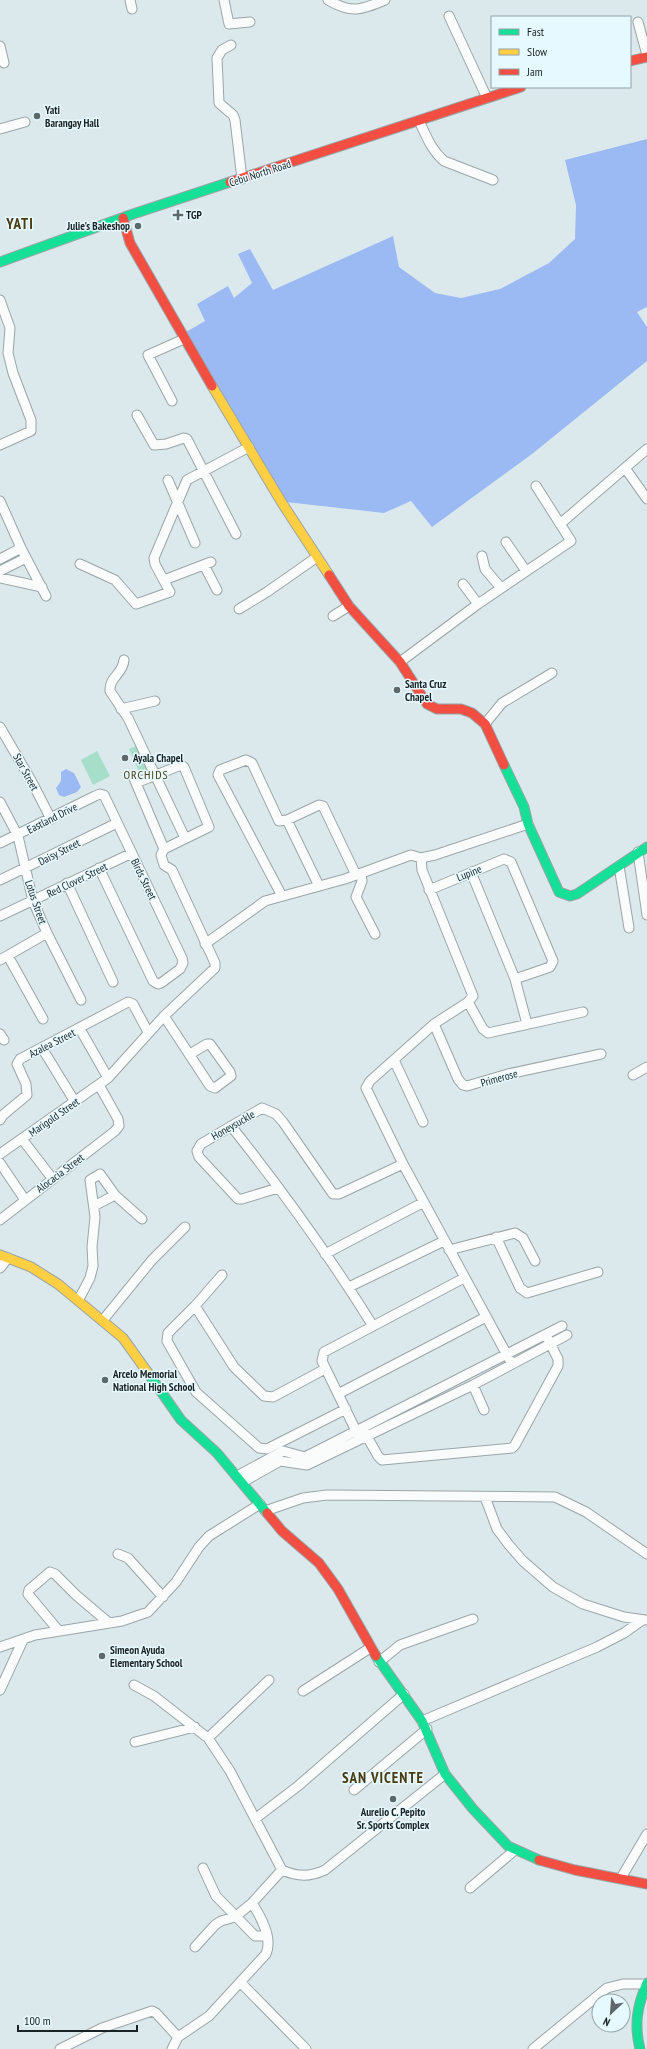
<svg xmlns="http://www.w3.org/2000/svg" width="647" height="2049" viewBox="0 0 647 2049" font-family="'PT Sans Narrow',sans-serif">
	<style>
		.green { fill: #a6dec9 }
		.water { fill: #9bbaf4 }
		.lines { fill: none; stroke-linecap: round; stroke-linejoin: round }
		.street-casing { stroke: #9aa5a7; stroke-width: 11 }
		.fast-casing { stroke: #9aa5a7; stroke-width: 11 }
		.slow-casing { stroke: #9aa5a7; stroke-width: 11 }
		.jam-casing { stroke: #9aa5a7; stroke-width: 11 }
		.street { stroke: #fafcfc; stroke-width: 9 }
		.fast { stroke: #16e098; stroke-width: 9 }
		.slow { stroke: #ffcf43; stroke-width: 9 }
		.jam { stroke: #f24e42; stroke-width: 9 }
		.poi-dot { fill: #5d686a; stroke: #e6f9fe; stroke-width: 1.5 }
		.labels { text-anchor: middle; stroke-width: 3; stroke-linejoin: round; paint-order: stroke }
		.poi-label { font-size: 11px; font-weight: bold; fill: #192224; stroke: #e6f9fe; text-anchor: start }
		.street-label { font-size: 11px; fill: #192224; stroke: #e6f9fe }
		.neighbourhood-label { font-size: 12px; letter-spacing: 1px; fill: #493a11; stroke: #e6f9fe }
		.district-label { font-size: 15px; font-weight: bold; letter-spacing: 1px; fill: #493a11; stroke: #e6f9fe }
	</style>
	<rect width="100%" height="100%" fill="#dbe9ec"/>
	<!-- green -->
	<path class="green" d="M139,745L150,770L140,774L129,749Z
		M97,751L110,776L93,785L81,760Z"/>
	<!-- water -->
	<path class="water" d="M647,139V307L637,312L647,327V361L532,454L432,527L411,501L384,513L286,502L186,332L205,321L197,304L228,286L234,298L252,283L238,254L250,249L273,290L393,236L399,267L435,293L461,298L500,289L549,263L575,239L576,205L565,160Z
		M66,769L74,773L81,787L77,792L64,797L59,795L56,788L61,781V772Z"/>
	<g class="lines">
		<!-- street casing -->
		<g class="street-casing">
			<path id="street" d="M130,0L132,9
				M224,0L229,24L250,22
				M328,0C352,14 361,10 385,0
				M449,16L487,98
				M638,22L647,55
				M231,45L222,50L217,58L219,103L233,115L235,120L242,179
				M0,46L4,63
				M419,121C426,135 431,150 444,161L493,180
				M0,129L25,122
				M0,300L10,328L8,353L13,373L31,420V431L0,445
				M172,401L148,355L184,339
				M137,415L154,445L166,444L184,438L187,439L236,534
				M625,468L647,499
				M168,480L195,543
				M0,501L21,548L46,596
				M560,524L647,449
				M506,542L526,571
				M482,556L485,569L501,588
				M0,559L21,548
				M80,564L115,580L136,604L170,592L155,564L154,558L187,480L249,447
				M204,565L217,590
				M0,571L26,558
				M0,578L42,587
				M164,580L211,562
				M463,584L478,604
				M239,609L267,592L317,557
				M333,616L349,606
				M124,660C123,674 109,677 110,691L128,718L185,838
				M400,662L478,604L571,541L536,486
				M121,709L155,701
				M485,724L502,703L552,673
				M0,727L32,782L51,819
				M133,776L164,849
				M0,802L18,836L33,901L47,933L81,1000
				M287,820L319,886
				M0,843L95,796L100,794L104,795L182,958L183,963L180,969L161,983L158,984L153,981L99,868
				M638,852L647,915
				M421,858L435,855L528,824
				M619,866L629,928
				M471,872L515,979L527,1024
				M361,874L362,881L356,897L375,934
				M0,880L117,823
				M67,883L113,982
				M429,890L504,859L511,862L553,961L550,967L515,979
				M282,896L218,775L220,770L246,760L252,763L279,821L287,820L319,805L323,806L356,875
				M0,916L132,853
				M205,944L265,901L345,879L411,855L421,858L422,870L473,996L468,1002L434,1024L370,1081L366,1088L403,1164L512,1364
				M8,956L43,1019
				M0,960L47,933
				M468,1002L483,1029L488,1033L583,1012
				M164,1016L210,1086L215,1088L231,1076L230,1072L210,1044H207L190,1054
				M434,1024L458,1079L463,1085L467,1086L508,1074L601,1054
				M80,1029L108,1078
				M0,1034L4,1040
				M42,1048L75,1102
				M394,1060L423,1122
				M633,1075L647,1067
				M0,1120L3,1115L27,1095L26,1084L17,1064L20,1059L128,1002L133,1004L148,1032
				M231,1126C282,1190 330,1257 373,1326
				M22,1139L52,1178
				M0,1154L108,1078L164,1016L215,968V963L172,870L164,865L161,855L164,849L209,827L184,767L181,765L136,783
				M0,1163L25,1200
				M278,1188L242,1199H238L199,1157L197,1151L201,1144L262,1108L276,1114L283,1122L333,1194H339L403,1164
				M94,1206L115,1195
				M0,1220L115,1131L119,1126L118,1119L99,1085
				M496,1237L520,1288L527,1293L598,1272
				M449,1250L515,1233L523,1238L535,1261
				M325,1254L424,1202
				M0,1268L8,1258
				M222,1275L195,1306L234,1367L264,1396L273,1397L325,1369
				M349,1287L444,1241
				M79,1299L90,1278L93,1266L92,1247L95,1217L90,1180L100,1174L115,1195L142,1219
				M195,1306L168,1333L167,1341L196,1392L259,1448L267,1449L346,1409
				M103,1320L152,1260L185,1227
				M473,1385L484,1410
				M338,1394L486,1317
				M365,1433L378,1456L382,1460L512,1448L515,1445L558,1366V1359L548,1339
				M358,1435L322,1361L324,1352L464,1278
				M237,1476L283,1451L305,1457L562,1326
				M243,1482L280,1461L307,1465L473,1385L567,1335
				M485,1497L497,1529L509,1545L523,1561L553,1587L583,1604L624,1617L645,1620
				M265,1511L303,1498L327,1495L555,1497L586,1512L647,1554
				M118,1554L128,1558L163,1597
				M58,1630L28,1594L29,1590L50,1572L55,1574L76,1595L109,1623
				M0,1647L35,1635L122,1621L148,1612L176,1582L199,1547L209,1536L260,1504
				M379,1662L400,1645L473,1619
				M134,1685L154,1696L208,1738L230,1771L282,1870C298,1877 310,1877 325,1870L445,1774
				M0,1690L23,1640
				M303,1691L370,1648
				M422,1721L597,1647L624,1633L641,1621
				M208,1738L269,1680
				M135,1742L195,1727
				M354,1790L427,1729
				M255,1819L298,1786L404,1694
				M203,1868L216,1896L255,1936H266
				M621,1878L647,1834
				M470,1888L515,1850
				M195,1947L215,1925L221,1921L235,1917L252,1903L282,1870
				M241,1983L306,2049
				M60,2049L102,2028L152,2011L156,2013L178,2037L209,2016L266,1954C273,1938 261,1917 252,1903
				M172,2049L178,2037
				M533,2049L607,1988L623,1984H646"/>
		</g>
		<!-- fast casing -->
		<g class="fast-casing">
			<path id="fast" d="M0,262L133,214L230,182
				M504,765L524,807L528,824L559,892L570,896L577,894L647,847
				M148,1373L181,1420L217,1453L267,1513
				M376,1656L422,1721L445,1774L473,1809L508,1846L539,1860
				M640,2049C634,2025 637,2006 647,1983"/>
		</g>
		<!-- slow casing -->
		<g class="slow-casing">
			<path id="slow" d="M212,386L282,503L329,575
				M0,1255L31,1267L58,1284L123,1338L148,1373"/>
		</g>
		<!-- jam casing -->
		<g class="jam-casing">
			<path id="jam" d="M630,61L647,57
				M230,182L521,87
				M123,218L130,243L212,386
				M329,575L349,606L400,662L427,704L437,709H461L472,713L485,724L504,765
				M267,1513L282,1531L319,1563L338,1589L376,1656
				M539,1860L575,1870L647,1884"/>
		</g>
		<!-- street -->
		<use href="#street" class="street"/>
		<!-- fast -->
		<use href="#fast" class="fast"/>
		<!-- slow -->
		<use href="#slow" class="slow"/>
		<!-- jam -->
		<use href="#jam" class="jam"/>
	</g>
	<!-- markers -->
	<g class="poi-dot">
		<circle cx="37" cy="116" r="4"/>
		<path d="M176 209h4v4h4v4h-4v4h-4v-4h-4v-4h4z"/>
		<circle cx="138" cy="226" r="4"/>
		<circle cx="397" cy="690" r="4"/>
		<circle cx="125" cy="758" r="4"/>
		<circle cx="105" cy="1380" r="4"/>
		<circle cx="102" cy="1656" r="4"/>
		<circle cx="393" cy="1799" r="4"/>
	</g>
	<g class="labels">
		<!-- poi labels -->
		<g class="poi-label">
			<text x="45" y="114">Yati<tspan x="45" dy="13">Barangay Hall</tspan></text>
			<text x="186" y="219">TGP</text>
			<text x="130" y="230" text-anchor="end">Julie's Bakeshop</text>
			<text x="405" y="688">Santa Cruz<tspan x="405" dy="13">Chapel</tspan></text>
			<text x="133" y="762">Ayala Chapel</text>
			<text x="113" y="1378">Arcelo Memorial<tspan x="113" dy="13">National High School</tspan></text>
			<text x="110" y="1654">Simeon Ayuda<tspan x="110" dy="13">Elementary School</tspan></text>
			<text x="393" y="1816" text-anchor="middle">Aurelio C. Pepito<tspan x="393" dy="13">Sr. Sports Complex</tspan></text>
		</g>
		<!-- street labels -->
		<g class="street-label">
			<text transform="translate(260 173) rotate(-18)" y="4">Cebu North Road</text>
			<text transform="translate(26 772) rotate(61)" y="4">Star Street</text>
			<text transform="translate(52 818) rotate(-27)" y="4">Eastland Drive</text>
			<text transform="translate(59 852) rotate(-27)" y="4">Daisy Street</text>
			<text transform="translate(469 873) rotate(-22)" y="4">Lupine</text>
			<text transform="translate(144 879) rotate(64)" y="4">Birds Street</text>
			<text transform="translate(77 880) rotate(-26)" y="4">Red Clover Street</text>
			<text transform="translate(36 902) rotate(71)" y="4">Lotus Street</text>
			<text transform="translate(52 1043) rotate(-27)" y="4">Azalea Street</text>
			<text transform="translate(499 1078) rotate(-16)" y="4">Primerose</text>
			<text transform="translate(54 1117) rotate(-35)" y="4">Marigold Street</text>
			<text transform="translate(233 1125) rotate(-30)" y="4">Honeysuckle</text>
			<text transform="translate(60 1173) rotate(-37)" y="4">Alocacia Street</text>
		</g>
		<!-- neighbourhood labels -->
		<g class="neighbourhood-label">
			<text x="146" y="779">ORCHIDS</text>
		</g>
		<!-- district labels -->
		<g class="district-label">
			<text x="20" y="229">YATI</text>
			<text x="383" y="1783">SAN VICENTE</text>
		</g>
	</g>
	<!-- legend -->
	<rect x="491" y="16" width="140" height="72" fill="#e6f9fe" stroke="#94a3a7"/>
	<rect x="499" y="29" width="20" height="6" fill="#16e098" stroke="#94a3a7"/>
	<text x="527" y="36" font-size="12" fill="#192224">Fast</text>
	<rect x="499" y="49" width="20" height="6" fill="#ffcf43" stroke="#94a3a7"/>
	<text x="527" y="56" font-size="12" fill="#192224">Slow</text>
	<rect x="499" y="69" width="20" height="6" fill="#f24e42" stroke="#94a3a7"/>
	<text x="527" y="76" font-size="12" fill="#192224">Jam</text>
	<!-- north arrow -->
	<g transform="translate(611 2013) rotate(206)"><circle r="19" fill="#e6f9fe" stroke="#94a3a7"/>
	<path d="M0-3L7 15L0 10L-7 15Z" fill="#5d686a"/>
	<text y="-6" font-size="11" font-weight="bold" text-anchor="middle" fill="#192224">N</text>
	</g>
	<!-- scale -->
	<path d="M18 2025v6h119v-6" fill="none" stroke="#192224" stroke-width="2"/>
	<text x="24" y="2025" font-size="12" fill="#192224" stroke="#e6f9fe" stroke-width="3" paint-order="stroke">100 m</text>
</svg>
